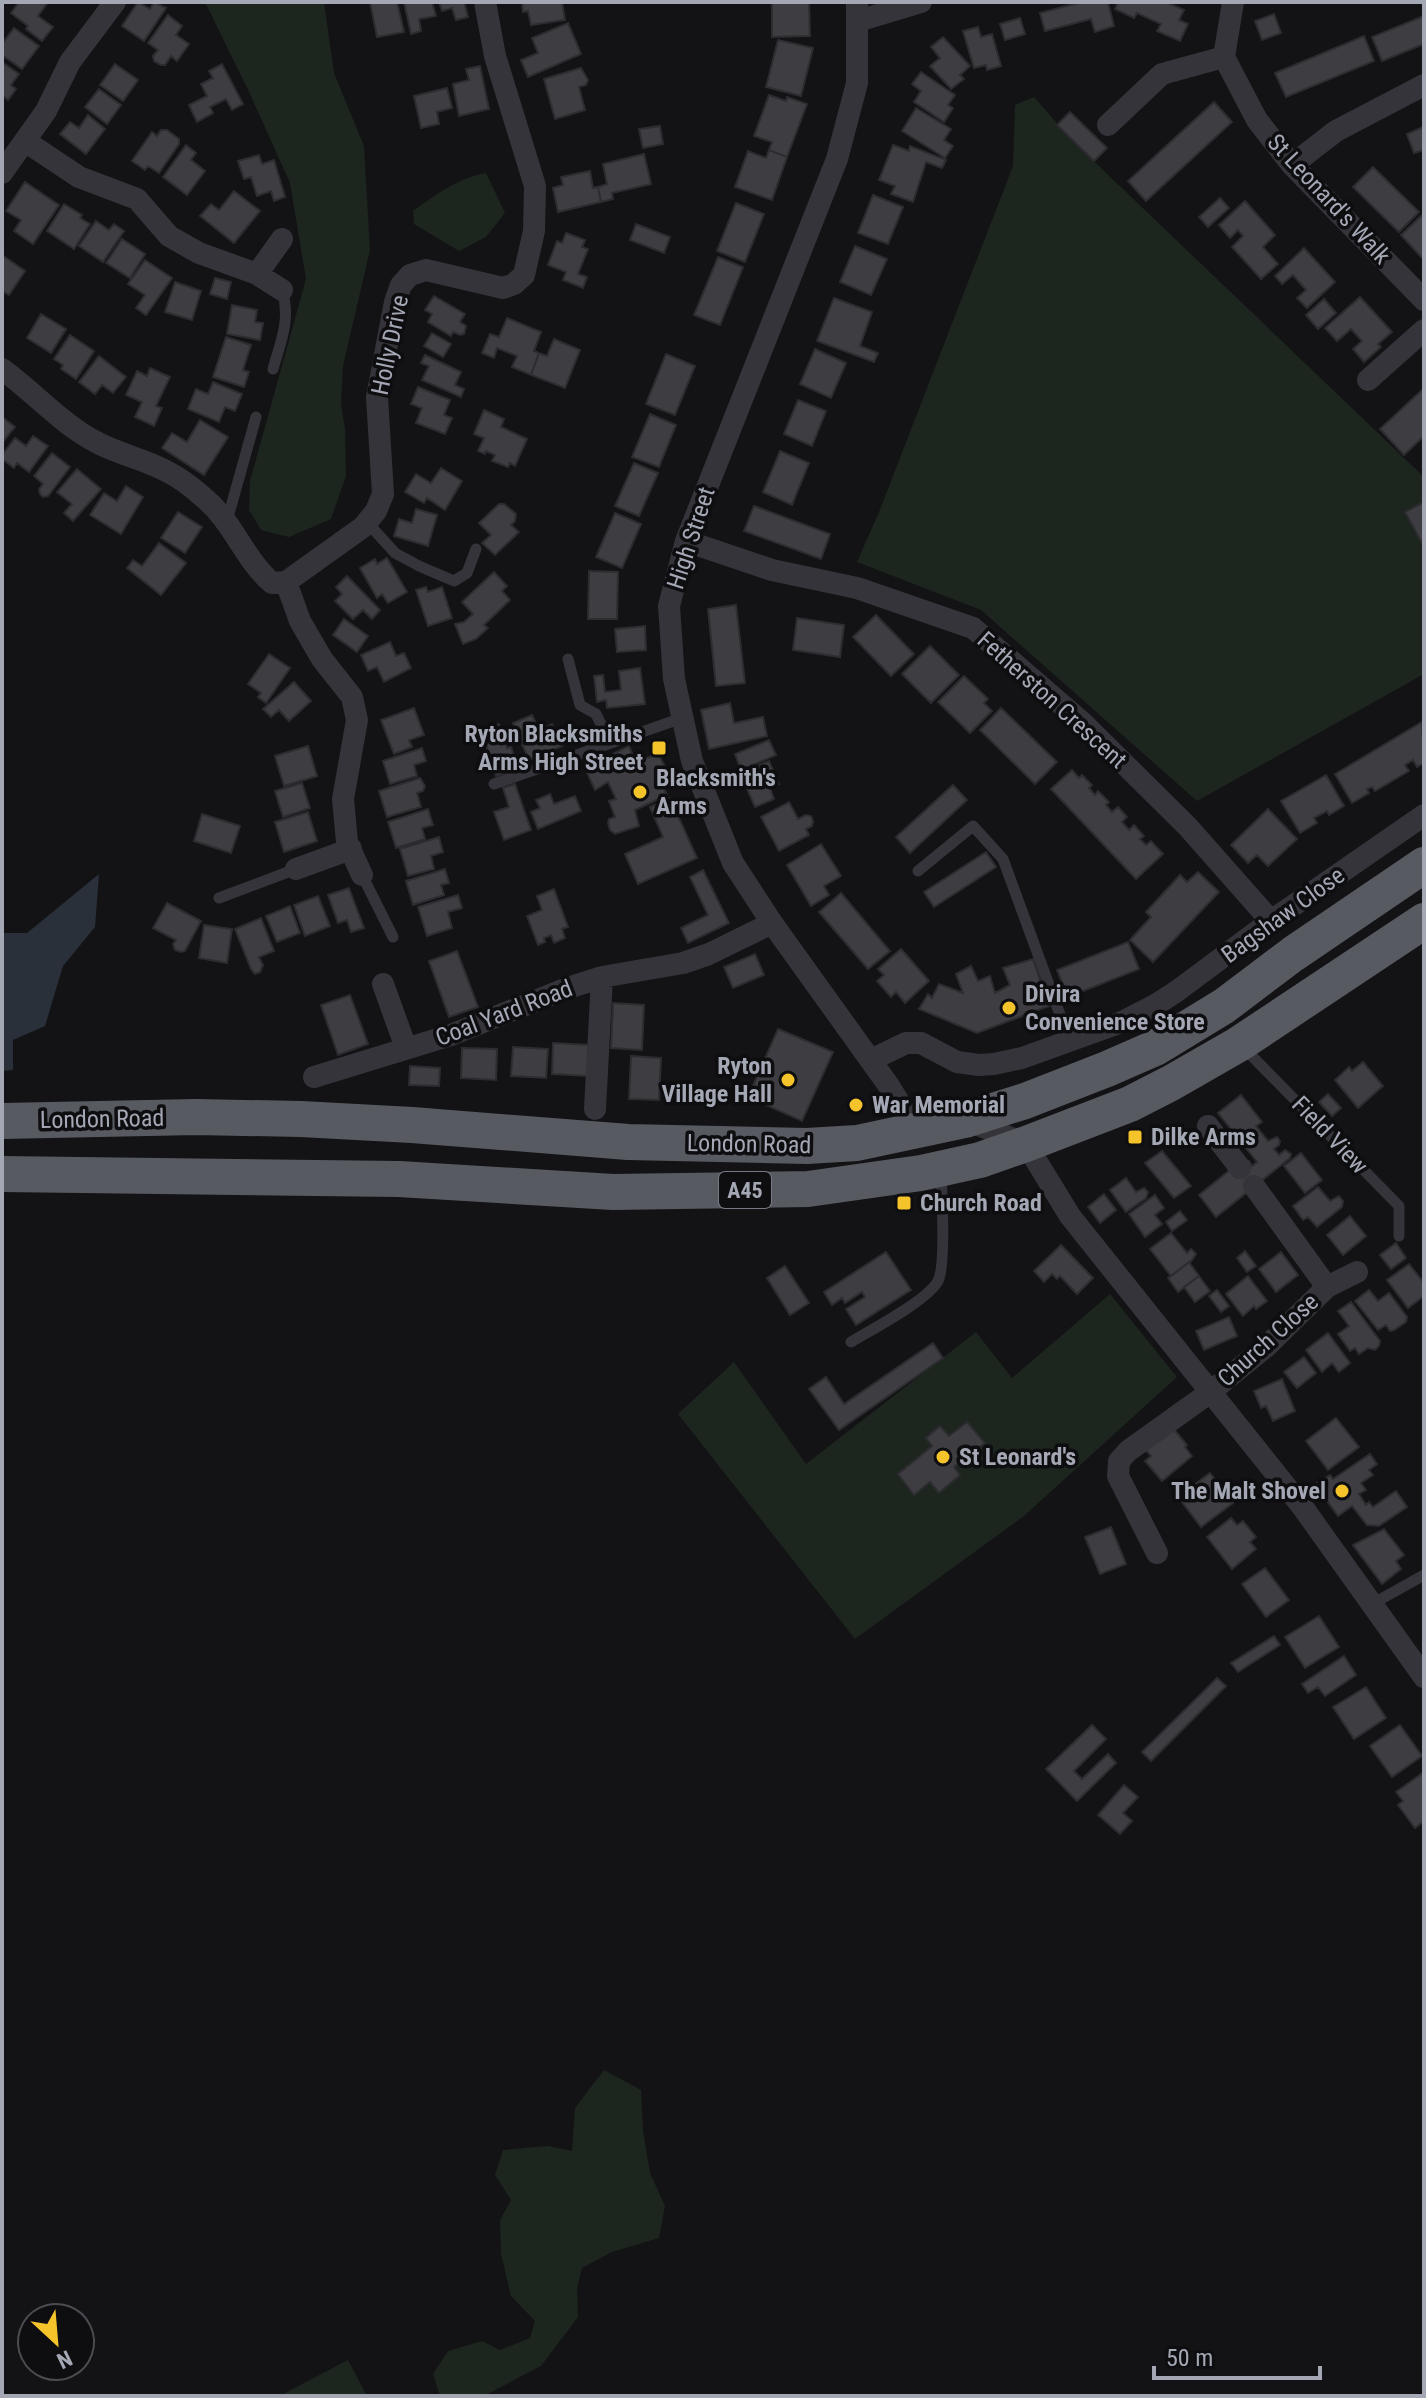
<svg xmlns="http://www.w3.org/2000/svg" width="1426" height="2398" viewBox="0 0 1426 2398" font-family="'Roboto Condensed',sans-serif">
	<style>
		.green { fill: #1d251f }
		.water { fill: #293039 }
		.building { fill: #3d3d42; stroke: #2d2d31; stroke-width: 2 }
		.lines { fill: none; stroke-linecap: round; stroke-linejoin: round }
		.service { stroke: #34343a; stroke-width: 11 }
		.minor { stroke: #34343a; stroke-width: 22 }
		.trunk { stroke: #585a62; stroke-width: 36 }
		.poi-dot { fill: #f5c32a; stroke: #0e0e10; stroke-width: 3 }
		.labels { text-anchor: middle; stroke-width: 7; stroke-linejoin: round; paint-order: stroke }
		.shield { fill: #0e0e10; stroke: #777a84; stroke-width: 2 }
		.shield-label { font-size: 22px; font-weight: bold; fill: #a4a8b5 }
		.street-label { font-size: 24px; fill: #a4a8b5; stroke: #0e0e10 }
		.poi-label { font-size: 24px; font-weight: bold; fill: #a4a8b5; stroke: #0e0e10; text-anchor: start }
	</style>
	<rect width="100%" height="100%" fill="#131315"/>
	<!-- green -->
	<path class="green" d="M205,2H324L334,73L364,146L370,250L343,366L341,404L345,428L346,476L331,519L289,537L261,530L249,510L250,481L306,279L290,183L249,92Z
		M1034,97L1056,122V125L1424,477V674L1197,801L981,610L857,562L879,512L1013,166L1015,105Z
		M486,173L505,213L486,237L459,251L414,224L413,211C435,195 458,178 486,173Z
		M1110,1294L1177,1377L1024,1516L855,1639L678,1414L734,1362L806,1464L976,1332L1012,1378Z
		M604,2070L641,2090L643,2130L650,2173L665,2206L659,2238L612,2252L582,2268L577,2288L578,2317L541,2366L484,2396H440L433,2374L448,2351L482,2341L500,2350L530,2338L535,2321L511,2296L501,2254L500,2220L511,2200L495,2175L503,2150L548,2146L572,2151L575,2108Z
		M348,2360L367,2396H279L281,2395Z"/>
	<!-- water -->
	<path class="water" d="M99,874L95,927L63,966L45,1026L13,1040V1070L2,1071V933H27Z"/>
	<!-- building -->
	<path class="building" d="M19,2H48L38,16L53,27L42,41L26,29L28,26L11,13Z
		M138,2L150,9L154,2L166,8L144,41L122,26Z
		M370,2H397L404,32L377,37Z
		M404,2H432L436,16L419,19L421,31L411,34Z
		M439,2H464L468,17L456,20L452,8L442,11Z
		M522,2H562L565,20L531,25L528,11L523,12Z
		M772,2H809L810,36L772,37Z
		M1082,2H1108L1114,26L1095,32L1091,19L1045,31L1040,13Z
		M1118,2H1166L1184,10L1179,20L1188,24L1180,41L1157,31L1161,24L1137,13L1134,18L1115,9Z
		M1274,14L1281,33L1262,40L1255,21Z
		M168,15L182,26L176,35L189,44L177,61L171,56L165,65H161L154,61L153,56L158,50L148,43Z
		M1424,16V44L1382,61L1372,37Z
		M1020,18L1025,34L1005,40L1000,24Z
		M568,23L581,54L528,77L521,60L538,53L532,38Z
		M978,27L981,37L992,34L1001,66L987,70L986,65L974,68L963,31Z
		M14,28L39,46L22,69L2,55V44Z
		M1364,36L1374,61L1286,97L1275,73Z
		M943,37L970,66L960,75L964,79L951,89L930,66L940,58L931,47Z
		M778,40L813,48L801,96L766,87Z
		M2,62L19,74L11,85L16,89L8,100L2,95Z
		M115,64L138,80L123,101L100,85Z
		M222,64L243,104L232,110L226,99L210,107L213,113L197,122L189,105L207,96L201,84L213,78L209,71Z
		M480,66L489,109L459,116L453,84L469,80L466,69Z
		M581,68L588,80L586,85L579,87L585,110L555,119L544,79Z
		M921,72L955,95L948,105L953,108L944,122L914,102L921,91L912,84Z
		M447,88L452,108L437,112L439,124L421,128L414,96Z
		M99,89L121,105L107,124L85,107Z
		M769,95L786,101L787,97L807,104L787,157L769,150L772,142L754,136Z
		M1214,102L1232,122L1146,201L1128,181Z
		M916,108L951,129L944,140L953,146L945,158L902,131Z
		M1070,112L1107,148L1094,161L1057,125Z
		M88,115L105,129L86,154L60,134L70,122L79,128Z
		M660,126L663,144L643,148L639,129Z
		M1423,127L1424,150L1414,153L1407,134Z
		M161,130H167L179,139V144L159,173L148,166L145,170L132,161L152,132L157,136Z
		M186,145L196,153L191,160L205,171L187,195L163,177Z
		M893,145L909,151L910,146L946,160L942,168L926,162L913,202L891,194L895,186L879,180Z
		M769,150L787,157L772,200L735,187L748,151L766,158Z
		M644,154L651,184L612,193L613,199L601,202L598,187L607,184L603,164Z
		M259,155L262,164L274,160L285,197L274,201L271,191L257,196L251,177L244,179L238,161Z
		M1373,167L1419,212L1399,232L1353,187Z
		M590,171L593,188L598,187L601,202L558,212L553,188L563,185L561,177Z
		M25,182L59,205L33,244L14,231L21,220L6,211Z
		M234,191L260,211L234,243L200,216L211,204L219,210Z
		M873,195L903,207L888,244L858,233Z
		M1220,198L1229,208L1208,227L1199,217Z
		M1245,201L1275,235L1263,247L1278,264L1261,279L1232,247L1243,236L1238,230L1230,238L1219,225Z
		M736,203L764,214L745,262L717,251Z
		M64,204L82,215L80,218L90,224L74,249L47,231Z
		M1421,216L1424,219L1423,259L1401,235Z
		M96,221L109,230L114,224L124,231L103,262L79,246Z
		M636,224L670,237L664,253L630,240Z
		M566,233L585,240L582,247L588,249L578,274L587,277L583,288L563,280L566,272L548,265L557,241L562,243Z
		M122,239L145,254L130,278L106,263Z
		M855,246L887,259L871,295L840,282Z
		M1304,248L1335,282L1307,308L1297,298L1306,290L1293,275L1282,284L1275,276Z
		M2,255L25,271L9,295L2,291Z
		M718,257L743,267L720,325L694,315Z
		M145,260L172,278L146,315L136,308L145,295L128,284Z
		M215,278L231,282L227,299L210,294Z
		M175,282L201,291L192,320L165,312Z
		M434,296L465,314L460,322L466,326L464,334L460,335L453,332L451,336L428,322L432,314L425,310Z
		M1360,297L1392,332L1378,344L1381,347L1364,362L1353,349L1362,341L1351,329L1337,341L1325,328Z
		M834,298L872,312L860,346L878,353L874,362L817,341Z
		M1324,299L1336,313L1318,329L1306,315Z
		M232,305L257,310L255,322L263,323L260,340L227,334Z
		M41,314L66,329L51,353L27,338Z
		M507,318L541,332L534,351L539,353L531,375L512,367L517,356L497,348L494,358L482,353L490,334L499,337Z
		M432,333L451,344L443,357L424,346Z
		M70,335L94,351L76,379L61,369L63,365L54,359Z
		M226,337L251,345L243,370L249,372L244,387L213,377Z
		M554,339L580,350L565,388L531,375L539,353L547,356Z
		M815,349L846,363L831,398L800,384Z
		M666,354L695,366L675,415L646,404Z
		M425,355L461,372L455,385L464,389L461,397L422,380L429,366L421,363Z
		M99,356L126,377L113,393L102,385L95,394L79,382Z
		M150,368L170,377L156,406L162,408L154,426L135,417L142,402L126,395L137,371L147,376Z
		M213,382L242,394L235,411L225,407L219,422L188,409L196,389L208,394Z
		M418,387L450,400L444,415L452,418L445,434L416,423L422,408L411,404Z
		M1424,388V436L1404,455L1380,429Z
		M798,400L826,411L812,446L784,434Z
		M484,410L504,419L501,427L527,439L515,466L510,463L508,467L492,461L495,455L486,451L485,454L478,451L484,438L474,434Z
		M650,414L676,425L659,467L632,457Z
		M2,417L15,427L2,443Z
		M200,420L228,437L204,475L162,448L172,433L187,442Z
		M33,436L48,446L29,472L17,463L14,468L2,459V455L15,438L26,446Z
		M780,451L809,463L792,505L763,492Z
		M52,453L70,467L48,496L43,497L40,494L39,489L43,484L34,476Z
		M634,463L658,473L639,516L615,506Z
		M441,468L462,481L445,510L427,498L424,503L405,492L416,474L431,483Z
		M77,469L101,489L73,521L64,513L72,504L57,492Z
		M126,486L143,497L121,534L90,515L104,493L117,501Z
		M1424,502V542L1422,543L1405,512Z
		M499,504H504L516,514L515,521L511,525L519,532L495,555L482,543L491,535L479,523Z
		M754,506L830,534L821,559L744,531Z
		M416,509L437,515L428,546L394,536L399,519L412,523Z
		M178,512L202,527L185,553L161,538Z
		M615,513L641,524L622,568L596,557Z
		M159,543L186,563L161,595L127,568L133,560L142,566Z
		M387,558L407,592L388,603L382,594L377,598L360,568L375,559L377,564Z
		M589,571L618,572L617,619H588Z
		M494,572L507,586L502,591L510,600L484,625L488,628L476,639L463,644L455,624L464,622L473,614L462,602Z
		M347,576L380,610L372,619L363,610L353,619L335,601L342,594L336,587Z
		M426,587L428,592L442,587L452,618L428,626L416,590Z
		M736,605L745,683L716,686L708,609Z
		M876,615L914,654L891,676L853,637Z
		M797,618L844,625L840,657L793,650Z
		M344,619L368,636L357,652L333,635Z
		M645,626L646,650L617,652L615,629Z
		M390,642L396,656L404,653L411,668L384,682L377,667L368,671L361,655Z
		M930,646L959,675L931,703L902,674Z
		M269,654L290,668L266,703L258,697L261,693L248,684Z
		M640,668L645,704L607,708L606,700L597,702L594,676L603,675L605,692L621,690L619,671Z
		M964,676L988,699L984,703L992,711L970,733L938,702Z
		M294,682L311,701L289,721L279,710L271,717L263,709Z
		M730,703L734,723L763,717L767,736L709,749L701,710Z
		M414,708L424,735L409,740L412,747L394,754L381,720Z
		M1001,708L1057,762L1035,784L980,730Z
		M532,715L539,730L552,724L562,746L529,760L513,723Z
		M1422,722L1424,763L1417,767L1413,760L1405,765L1409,771L1375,791L1372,787L1367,789L1369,793L1352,803L1335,774Z
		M499,724L507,748L511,747L519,769L496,776L481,730Z
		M769,740L776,755L741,770L735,754Z
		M308,746L317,776L284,786L275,756Z
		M629,746L636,763L658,753L668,773L659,778L667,795L635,810L639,826L615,834L610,830L608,823L609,819L615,817L609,801L616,799L608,782L595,790L585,768Z
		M422,748L426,761L414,765L417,776L390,784L383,761Z
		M769,761L779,784L770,788L774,799L755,807L740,773Z
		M1072,770L1079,778L1082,775L1092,785L1089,788L1095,795L1098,791L1109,802L1106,805L1112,812L1118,807L1127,817L1122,822L1129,830L1134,825L1144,836L1140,839L1146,845L1151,841L1163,854L1136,879L1051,789Z
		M1326,775L1344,806L1329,815L1327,811L1314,818L1317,823L1300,833L1281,801Z
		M420,778L425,786L423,791L417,793L421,807L387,817L379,791Z
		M302,783L310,808L283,817L275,791Z
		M515,784L531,830L504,840L494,812L509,807L503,788Z
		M953,785L967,800L910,853L896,837Z
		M550,794L554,804L575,796L581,811L538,829L531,812L540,808L536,800Z
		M670,798L697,858L638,884L625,854L663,837L650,807Z
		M789,802L798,819L806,815L811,816L813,821L812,826L806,829L809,835L779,851L761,817Z
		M428,809L433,825L422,828L425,839L396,848L388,822Z
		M1268,809L1297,839L1268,866L1257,855L1248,863L1231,845Z
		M308,812L317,841L284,852L275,822Z
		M202,814L240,826L231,853L194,841Z
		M439,837L443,852L431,856L434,869L408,876L400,849Z
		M821,844L841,876L824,886L829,895L811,906L787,865Z
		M986,852L996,867L934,907L924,892Z
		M445,869L449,883L441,885L444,895L413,905L406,881Z
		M703,870L729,923L688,943L681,928L708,915L690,877Z
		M1198,872L1219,892L1153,962L1130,940L1151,917L1146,912L1180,875L1187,882Z
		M349,888L364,928L351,932L347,920L338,923L328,895Z
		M554,889L568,927L562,929L565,938L554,943L551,935L544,938L545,942L538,945L527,916L542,910L537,896Z
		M841,893L890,951L868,969L819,912Z
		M458,895L462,908L448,912L452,928L427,936L418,907Z
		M318,896L330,926L305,936L294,905Z
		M167,903L201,921L185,951L181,952L175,950L173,944L176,940L153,928Z
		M290,906L300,933L277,942L266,916Z
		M261,918L274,951L259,957L263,965L260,972L255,974L251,969L235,929Z
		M204,925L232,929L227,963L199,958Z
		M1128,942L1139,969L1068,997L1057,970Z
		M901,949L929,981L905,1003L896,992L891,997L877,981L884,975L878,969Z
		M457,951L478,1007L449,1017L429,961Z
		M755,954L764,975L733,988L724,967Z
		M1033,959L1049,1006L977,1033L919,1009L928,994L932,998L939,984L963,993L956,974L971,966L978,981L990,976L995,993L1010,985L1003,968Z
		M350,995L368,1044L338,1055L321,1005Z
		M613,1003L644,1005L642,1050L611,1048Z
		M778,1029L833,1052L802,1121L748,1097Z
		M553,1043L589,1045L587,1076L552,1074Z
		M513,1047L548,1049L546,1078L511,1076Z
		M462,1048L497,1049L496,1080L461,1078Z
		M631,1056L661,1058L659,1100L629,1099Z
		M1363,1062L1383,1086L1358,1108L1335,1080L1349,1067L1352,1071Z
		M410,1066L440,1068L439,1086L409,1085Z
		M1328,1094L1341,1108L1332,1116L1319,1102Z
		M1241,1095L1262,1122L1256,1126L1268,1141L1277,1137L1280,1141L1279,1145L1274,1149L1279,1155L1285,1150L1291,1154L1290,1158L1216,1217L1199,1195L1230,1170L1233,1174L1249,1161L1252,1166L1257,1162L1218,1113Z
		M1162,1151L1191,1186L1174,1198L1145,1163Z
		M1301,1153L1322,1180L1305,1193L1284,1166Z
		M1126,1178L1136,1192L1144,1188L1148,1192L1146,1198L1126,1212L1110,1190Z
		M1318,1187L1330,1201L1339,1196L1343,1201L1342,1207L1317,1227L1308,1217L1303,1220L1293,1206Z
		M1104,1194L1116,1210L1100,1223L1088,1207Z
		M1155,1195L1164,1208L1155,1215L1162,1224L1145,1237L1129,1214Z
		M1180,1211L1187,1220L1172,1231L1166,1222Z
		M1350,1216L1366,1236L1343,1255L1327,1235Z
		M1171,1233L1187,1253L1191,1249L1196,1254L1192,1260L1171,1276L1150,1249Z
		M1396,1243L1406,1258L1391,1269L1380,1255Z
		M1061,1245L1093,1278L1077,1294L1060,1276L1057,1279L1052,1274L1044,1282L1034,1271Z
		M1245,1251L1256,1266L1247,1272L1237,1258Z
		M886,1252L911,1290L856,1325L846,1309L865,1297L862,1292L845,1303L842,1298L832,1305L824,1292Z
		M1281,1252L1298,1275L1276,1292L1259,1269Z
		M1189,1262L1199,1276L1178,1292L1168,1278Z
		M1409,1264L1424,1283V1296L1408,1308L1387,1280Z
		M785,1266L809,1303L790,1315L767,1278Z
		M1199,1276L1210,1291L1195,1302L1184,1287Z
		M1248,1276L1267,1301L1256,1309L1254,1306L1243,1316L1226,1294Z
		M1217,1290L1229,1306L1221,1312L1209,1296Z
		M1369,1290L1378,1301L1389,1293L1407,1317L1406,1322L1394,1330L1390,1331L1386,1325L1378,1330L1355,1301Z
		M1351,1302L1380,1341L1379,1346L1375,1350L1368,1348L1359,1354L1355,1348L1350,1351L1338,1334L1349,1326L1338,1311Z
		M1229,1317L1237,1336L1204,1350L1196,1331Z
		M1328,1333L1350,1363L1339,1372L1332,1363L1322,1372L1306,1350Z
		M933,1343L943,1358L839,1430L809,1389L826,1377L844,1404Z
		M1304,1357L1316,1373L1297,1388L1284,1372Z
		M1282,1379L1295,1411L1273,1421L1266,1406L1261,1408L1254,1391Z
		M1336,1418L1359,1447L1328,1470L1306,1441Z
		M1166,1420L1187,1445L1185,1447L1192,1456L1162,1481L1145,1461L1151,1456L1140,1443Z
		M967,1422L985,1443L954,1467L960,1475L939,1493L930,1482L914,1495L898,1474L932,1446L926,1438L940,1426L949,1436Z
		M1370,1454L1377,1464L1369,1470L1373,1475L1361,1483L1366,1490L1359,1494L1366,1505L1369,1502L1373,1507L1396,1491L1407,1507L1379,1526L1367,1525L1352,1506L1338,1516L1315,1484L1330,1475L1333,1479Z
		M1210,1473L1233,1503L1201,1527L1178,1497Z
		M1231,1518L1237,1525L1243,1521L1256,1537L1250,1542L1256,1549L1232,1569L1207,1537Z
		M1111,1527L1126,1564L1100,1574L1085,1537Z
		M1384,1529L1404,1555L1396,1561L1401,1569L1382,1584L1353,1545Z
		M1265,1568L1289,1600L1266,1617L1242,1584Z
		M1319,1616L1339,1647L1305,1668L1285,1637Z
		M1274,1636L1280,1645L1238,1672L1231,1663Z
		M1344,1656L1356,1675L1325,1696L1318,1687L1308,1693L1302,1684Z
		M1217,1678L1226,1686L1151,1761L1142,1752Z
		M1366,1687L1386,1718L1354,1739L1333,1707Z
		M1092,1725L1106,1739L1074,1771L1082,1779L1108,1754L1116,1763L1077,1801L1046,1769Z
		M1400,1725L1422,1756L1392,1777L1370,1746Z
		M1424,1772V1821L1415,1828L1398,1805L1403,1801L1396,1792Z
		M1124,1785L1138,1797L1123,1813L1132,1821L1120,1834L1098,1815Z"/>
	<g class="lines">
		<!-- service -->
		<path class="service" d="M273,369C281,341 291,319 282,290
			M227,521L256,417
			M367,522L395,553L419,566L454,581L467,573L476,549
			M568,659L580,705L596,714L610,743
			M494,784L682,718
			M918,871L973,826L1003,859L1070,1042
			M362,875L393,937
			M219,898L296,869
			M1243,1047L1399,1206V1236
			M851,1342C871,1330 928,1300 938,1281C946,1266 942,1194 941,1174
			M1372,1604L1424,1575"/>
		<!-- minor -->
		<path class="minor" d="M857,2V83L837,159L686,541L669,606L674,679L692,761L733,863L772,923L889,1086L902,1107L911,1132
			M1233,2L1224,57L1257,120L1292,165L1424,300
			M858,21L921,2
			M1108,125L1162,74L1224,57
			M25,141L79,177L137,199L169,236L199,253L257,274L282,290
			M1292,165L1336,131L1424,85
			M2,173L46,111L70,62L115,2
			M257,274L282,239
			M2,369C35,393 63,426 100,444C122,455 147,460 168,472C180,478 193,488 203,497C233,521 244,559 272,583L286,582L363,527L376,511L383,494L377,397L395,302L401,285L410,275L426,270L503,288L514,284L524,275L534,231L535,186L495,56L485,2
			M1368,380L1424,330
			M686,541L772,570L857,588L973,628L1083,723L1188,827L1271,921
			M286,582L300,621L322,659L352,697L357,720L343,799L347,842L362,875
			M296,869L351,849
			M383,984L406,1048
			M871,1060L906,1043H921L957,1062L979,1065L994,1064L1022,1058L1122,1022L1157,1004L1177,991L1271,921L1424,815
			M314,1077L451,1035L565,989L602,977L683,963L709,954L772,923
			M595,1109L602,977
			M966,1120L1026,1144L1070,1216L1304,1509L1424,1677
			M1208,1126L1240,1168
			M1254,1186L1327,1287
			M1157,1553L1118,1476L1119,1461L1128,1451L1209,1393L1267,1346L1327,1287L1357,1272"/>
		<!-- trunk -->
		<path class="trunk" d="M2,1121L196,1117L301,1119L412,1125L628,1142L807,1146L857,1143L965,1120L1025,1101L1107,1069L1155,1048L1224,1006L1293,954L1424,865
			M2,1174L399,1179L613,1192L808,1189L921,1173L980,1160L1026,1144L1130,1104L1171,1083L1239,1044L1424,921"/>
	</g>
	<!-- markers -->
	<g class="poi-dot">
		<rect x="651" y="740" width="16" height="16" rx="4"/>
		<circle cx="640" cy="792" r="8"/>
		<circle cx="1009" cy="1008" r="8"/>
		<circle cx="788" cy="1080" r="8"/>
		<circle cx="856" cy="1105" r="8"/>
		<rect x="1127" y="1129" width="16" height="16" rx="4"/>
		<rect x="896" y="1195" width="16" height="16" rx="4"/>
		<circle cx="943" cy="1457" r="8"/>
		<circle cx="1342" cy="1491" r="8"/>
	</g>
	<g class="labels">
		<!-- shield labels -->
		<rect class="shield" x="719" y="1172" width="52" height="36" rx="6"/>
		<g class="shield-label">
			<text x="745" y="1198">A45</text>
		</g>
		<!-- street labels -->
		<g class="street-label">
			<text transform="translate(1329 199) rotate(47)" y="8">St Leonard's Walk</text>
			<text transform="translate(390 345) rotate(-78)" y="8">Holly Drive</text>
			<text transform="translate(691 538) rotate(-72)" y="8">High Street</text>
			<text transform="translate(1052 700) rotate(42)" y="8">Fetherston Crescent</text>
			<text transform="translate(1283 915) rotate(-36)" y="8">Bagshaw Close</text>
			<text transform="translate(504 1013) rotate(-21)" y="8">Coal Yard Road</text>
			<text transform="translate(102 1119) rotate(-1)" y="8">London Road</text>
			<text transform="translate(1330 1135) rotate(46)" y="8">Field View</text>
			<text transform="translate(749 1144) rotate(1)" y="8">London Road</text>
			<text transform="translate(1268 1340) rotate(-42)" y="8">Church Close</text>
		</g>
		<!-- poi labels -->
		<g class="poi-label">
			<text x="643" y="742" text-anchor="end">Ryton Blacksmiths<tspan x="643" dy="28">Arms High Street</tspan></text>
			<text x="656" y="786">Blacksmith's<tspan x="656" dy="28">Arms</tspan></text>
			<text x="1025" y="1002">Divira<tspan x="1025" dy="28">Convenience Store</tspan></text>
			<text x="772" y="1074" text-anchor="end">Ryton<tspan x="772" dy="28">Village Hall</tspan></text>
			<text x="872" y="1113">War Memorial</text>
			<text x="1151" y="1145">Dilke Arms</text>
			<text x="920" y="1211">Church Road</text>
			<text x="959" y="1465">St Leonard's</text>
			<text x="1326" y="1499" text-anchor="end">The Malt Shovel</text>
		</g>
	</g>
	<!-- border -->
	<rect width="1426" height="2398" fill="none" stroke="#a4a8b5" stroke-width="8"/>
	<!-- north arrow -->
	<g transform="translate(56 2342) rotate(154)"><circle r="38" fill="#0e0e10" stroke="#4a4c52" stroke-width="2"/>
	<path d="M0-6L14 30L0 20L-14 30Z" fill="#f5c32a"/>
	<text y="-12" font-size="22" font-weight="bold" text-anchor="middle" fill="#a4a8b5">N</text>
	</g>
	<!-- scale -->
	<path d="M1154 2366v12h166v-12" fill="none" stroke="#a4a8b5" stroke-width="4"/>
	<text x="1166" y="2366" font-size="24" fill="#a4a8b5" stroke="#0e0e10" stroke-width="6" paint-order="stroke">50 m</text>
</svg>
